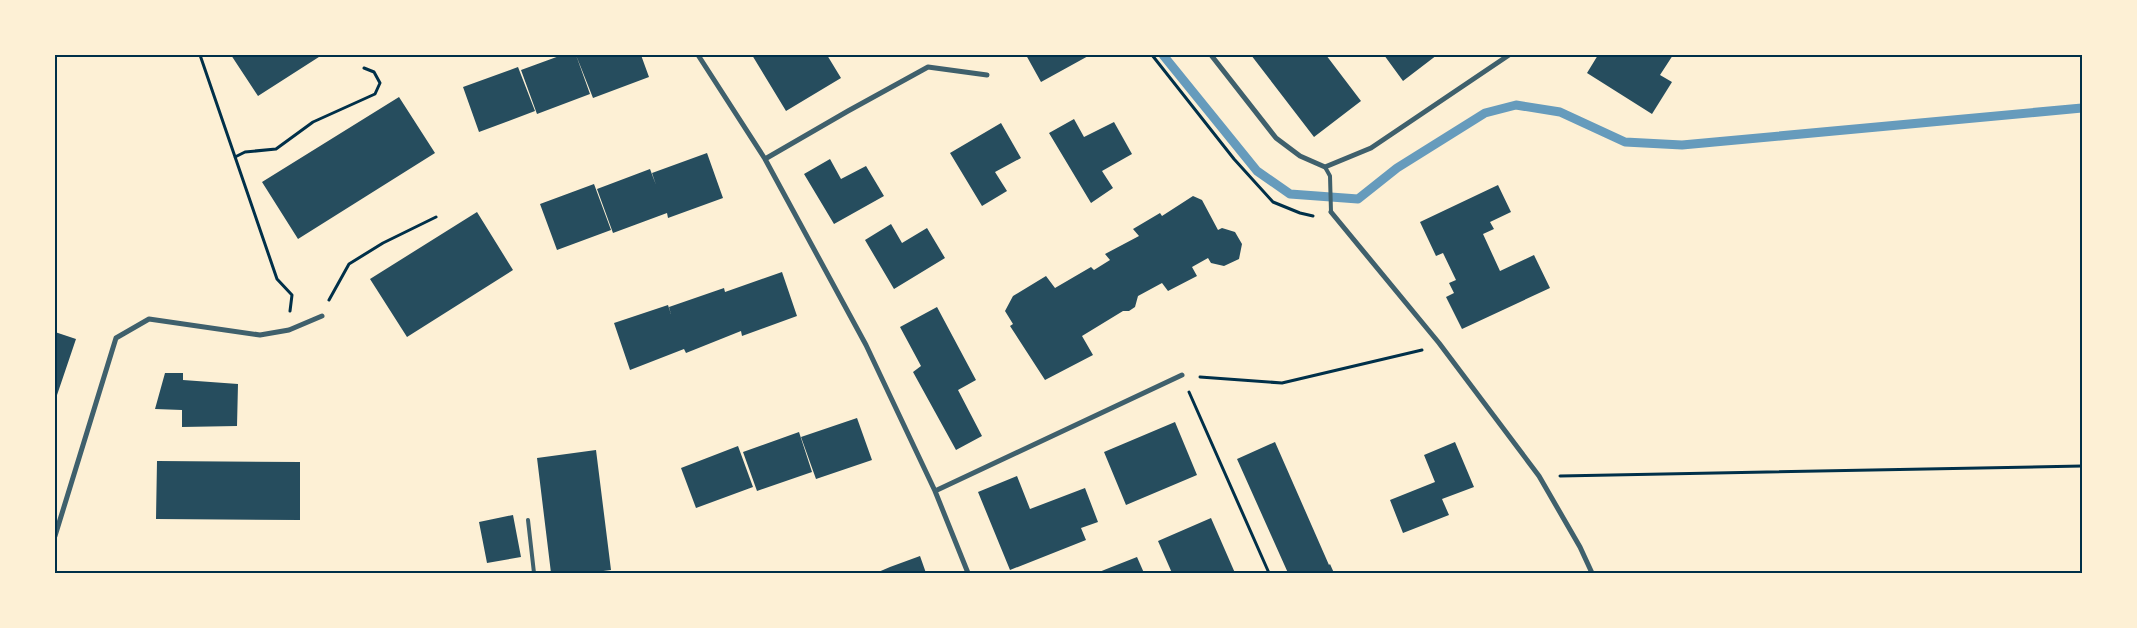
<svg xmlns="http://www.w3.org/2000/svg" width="2137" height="628" viewBox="0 0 2137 628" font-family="Lato,sans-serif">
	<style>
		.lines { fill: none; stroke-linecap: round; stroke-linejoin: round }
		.stream { stroke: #669bbc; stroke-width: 9 }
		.building { fill: #264d5e }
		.path { stroke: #003049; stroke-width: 3 }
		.service { stroke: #3f606c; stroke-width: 4 }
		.minor { stroke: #3f606c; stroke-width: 5 }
		.neatline { fill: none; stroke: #003049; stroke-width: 2 }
	</style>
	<rect width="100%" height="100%" fill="#fdf0d5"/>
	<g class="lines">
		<!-- stream -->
		<path class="stream" d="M1163,55L1257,171L1290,194L1358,199L1397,168L1485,113L1516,105L1560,112L1625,142L1682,145L2082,108"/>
	</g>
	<!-- building -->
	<path class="building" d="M231,55H322L258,96Z
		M562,55H576L590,94L537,114L521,70Z
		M576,55H641L649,77L593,98Z
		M752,55H827L841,78L786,111Z
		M1026,55H1090L1041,82Z
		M1251,55H1326L1361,101L1314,137Z
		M1384,55H1437L1403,81Z
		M1598,55H1673L1660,75L1672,82L1652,114L1587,73Z
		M518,67L535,111L479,132L463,87Z
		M399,97L435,153L298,239L262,182Z
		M1074,119L1084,137L1114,122L1132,154L1102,171L1113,188L1091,203L1049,133Z
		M1001,123L1021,158L995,172L1007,191L982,206L950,153Z
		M707,153L723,198L668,218L667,213L613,233L597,189L650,169L656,185L652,173Z
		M830,159L841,179L866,166L884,196L834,224L804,174Z
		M594,184L611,230L557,250L540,204Z
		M1498,185L1511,212L1490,222L1494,229L1483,234L1500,271L1534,255L1550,288L1462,329L1446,297L1454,293L1449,283L1456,280L1443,253L1436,256L1420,222Z
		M1193,196L1202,200L1218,230L1222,228L1235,232L1242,244L1239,259L1224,266L1211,263L1208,258L1192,267L1197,276L1168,291L1162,283L1138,296L1135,307L1129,311H1123L1082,336L1093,355L1045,380L1010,326L1013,324L1005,311L1013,296L1046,276L1055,288L1091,267L1094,270L1110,260L1105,254L1139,236L1133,229L1160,213L1162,216Z
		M477,212L513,270L407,337L370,279Z
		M891,224L902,243L927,228L945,258L894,289L865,240Z
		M782,272L797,316L742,336L741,331L686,353L684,349L630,370L614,323L668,305L671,314L669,307L724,288L725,292Z
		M937,307L976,380L958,390L982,436L956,450L913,372L921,366L900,327Z
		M55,332L76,339L55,401Z
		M165,373H183V380L238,384L237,426L182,427V410L155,409Z
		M857,418L872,460L816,479L801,437Z
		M1175,422L1197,475L1126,505L1104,452Z
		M799,432L812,472L757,491L743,452Z
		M1275,442L1329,565L1330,564L1334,573H1288L1237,459Z
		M1455,442L1474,487L1442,499L1449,515L1403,533L1390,500L1435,482L1424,455Z
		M738,446L753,487L696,508L681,468Z
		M596,450L611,570L588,573H551L537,458Z
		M157,461L300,462V520L156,519Z
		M1017,476L1030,509L1085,488L1098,522L1081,528L1086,540L1010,570L978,492Z
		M513,515L521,557L487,563L479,522Z
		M1211,518L1235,573H1172L1158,541Z
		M920,556L926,573H876L890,567Z
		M1137,557L1144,573H1097L1104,570Z"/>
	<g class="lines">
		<!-- path -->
		<path class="path" d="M200,55L277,279L292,295L290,311
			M1152,55L1234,159L1273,202L1300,213L1313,216
			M235,157L245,152L276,149L313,122L375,94L380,83L374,72L364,68
			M329,300L349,264L383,243L436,217
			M1200,377L1282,383L1422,350
			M1189,392L1269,573
			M1560,476L2082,466"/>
		<!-- service -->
		<path class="service" d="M1325,167L1330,176L1331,212
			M528,520L534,573"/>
		<!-- minor -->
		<path class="minor" d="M698,55L765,159L866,345L935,491L968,573
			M1211,55L1276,138L1300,156L1325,167L1371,148L1509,55
			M765,159L848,111L928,67L987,75
			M1331,212L1439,343L1539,476L1580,547L1592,573
			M935,491L1182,375
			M55,536L116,338L149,319L260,335L289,330L322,316"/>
	</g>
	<!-- border -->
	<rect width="2137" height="628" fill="none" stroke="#fdf0d5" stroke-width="112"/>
	<rect x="56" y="56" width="2025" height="516" class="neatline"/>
</svg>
